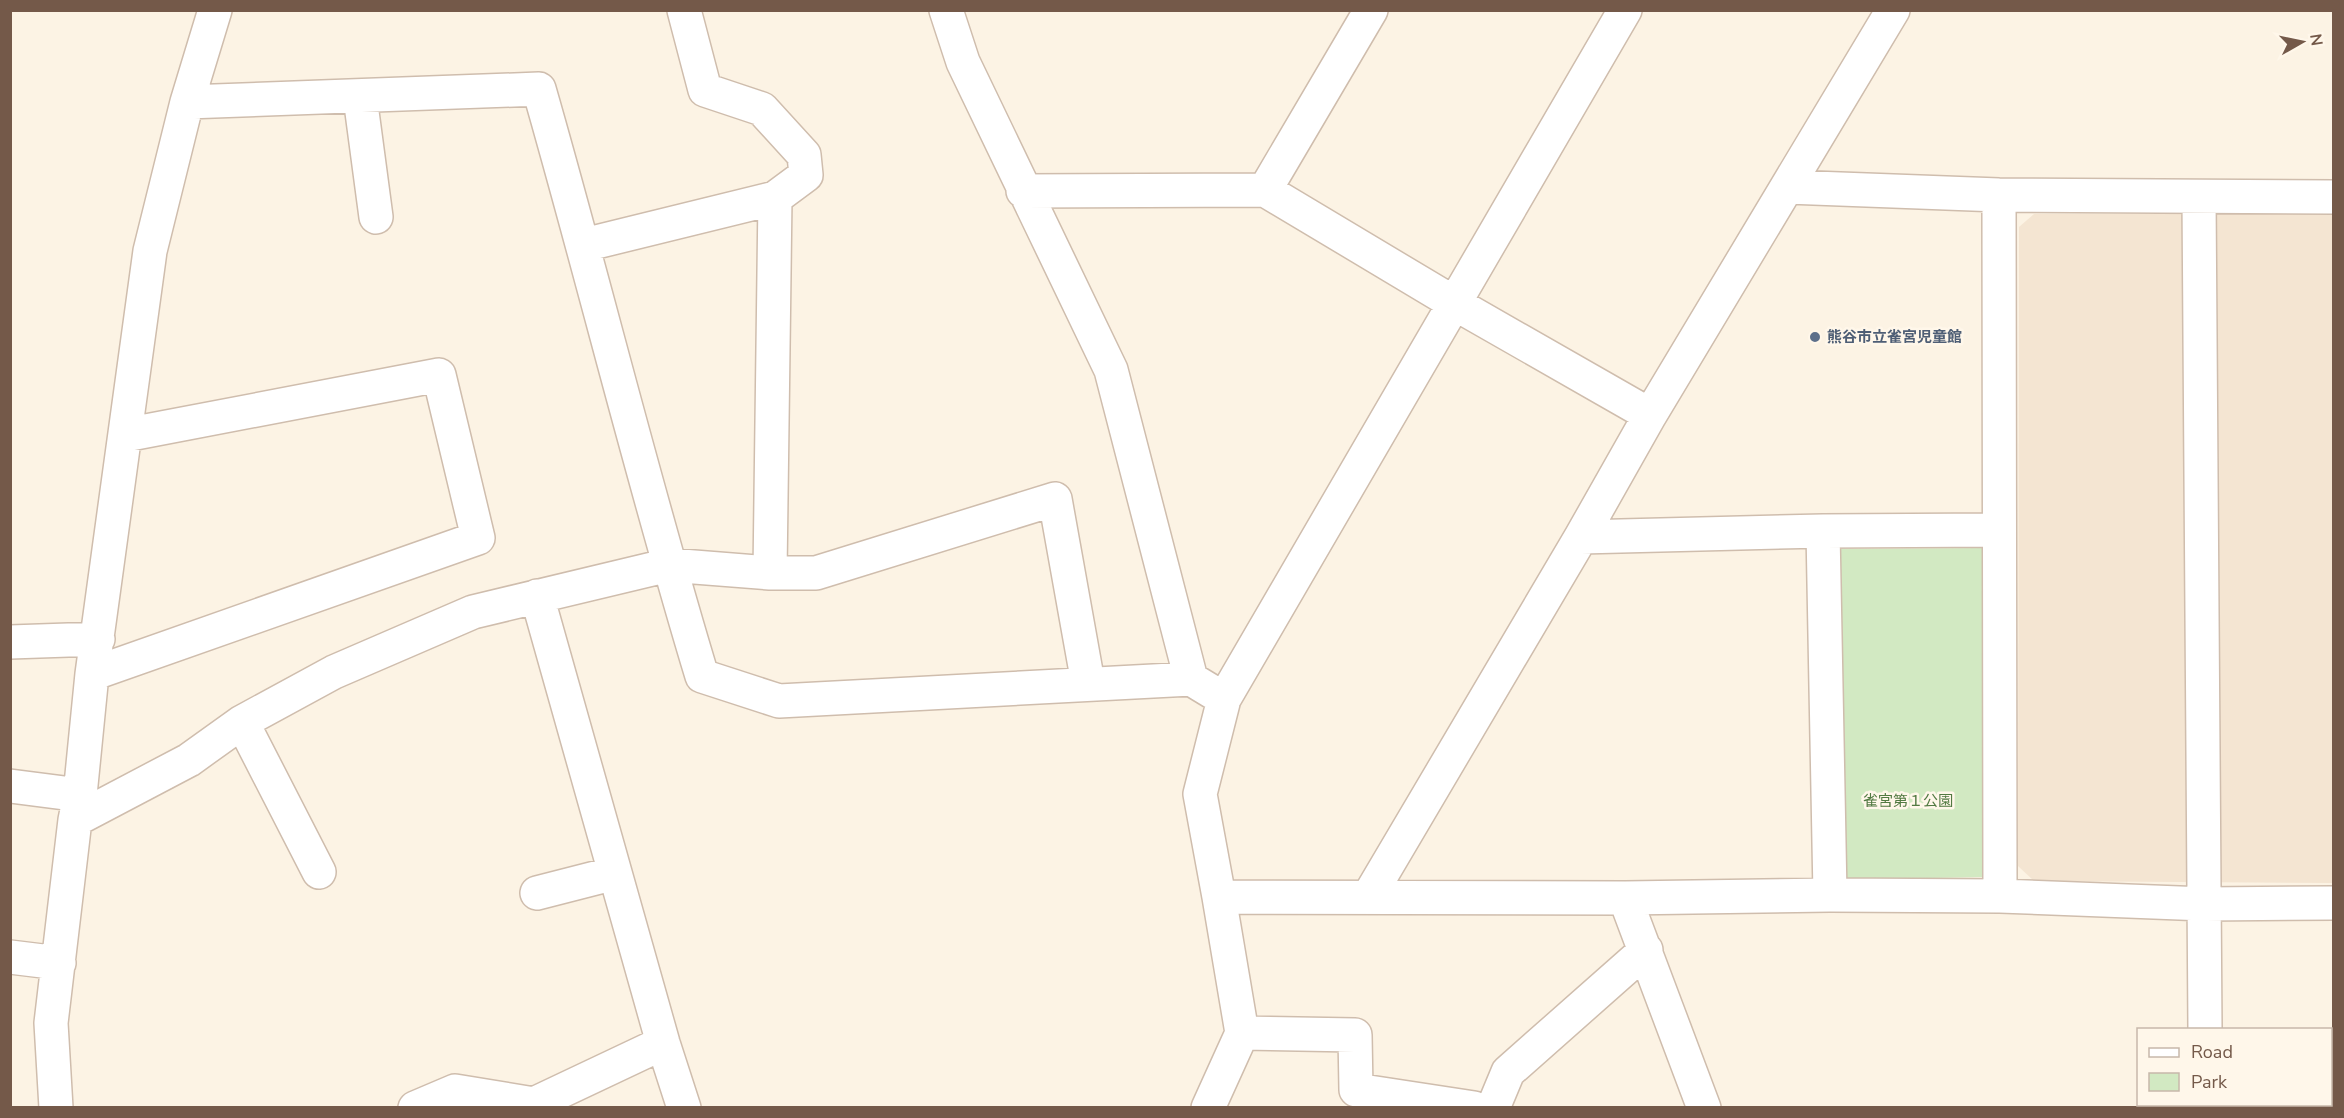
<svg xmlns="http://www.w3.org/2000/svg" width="2344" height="1118" viewBox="0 0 2344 1118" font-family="'Nunito Sans','Noto Sans JP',sans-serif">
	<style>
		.residential { fill: #f4e5d2 }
		.green { fill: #d2e9c2 }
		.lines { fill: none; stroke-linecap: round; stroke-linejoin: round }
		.minor-casing { stroke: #cfbdad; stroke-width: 36 }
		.minor { stroke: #fff; stroke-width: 33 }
		.service-dot { fill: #5c6f8a; stroke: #fff7ea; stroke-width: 2 }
		.labels { text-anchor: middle; stroke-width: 5; stroke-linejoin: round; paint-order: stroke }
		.service-label { font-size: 15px; font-weight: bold; fill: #4e5e75; stroke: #fff7ea; text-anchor: start }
		.park-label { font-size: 15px; fill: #527a42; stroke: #fff7ea }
	</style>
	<rect width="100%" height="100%" fill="#fcf3e4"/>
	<!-- residential -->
	<path class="residential" d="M2034,214H2333V883L2034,881L2018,866L2019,227Z"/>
	<!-- green -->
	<path class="green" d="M1984,548V877L1830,880L1837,549Z"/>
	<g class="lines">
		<!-- minor casing -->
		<g class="minor-casing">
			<path id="minor" d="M946,10L963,62L1111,370L1191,679
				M1371,10L1265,190L1454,303L1650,415
				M1625,10L1224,699L1200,794L1219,897L1625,898L1830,895L2000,896L2205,904L2334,903
				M360,97L376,217
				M187,102L539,89C595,284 643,482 702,676L779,701L1191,679L1224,699
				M1787,187L1999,195L2334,197
				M1023,191L1265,190
				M1999,195L2000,896
				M2199,197L2205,1030
				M584,245L775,198
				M1823,531L1830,895
				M1581,537L1823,531L1999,530
				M770,573H816L1055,499L1088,683
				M537,596L663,1043L684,1108
				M10,642L98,639
				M92,674L478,538L439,375L125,435
				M242,722L319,872
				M10,786L80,795
				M75,820L189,760L242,722L334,672L473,612L669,565L770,573L775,198L806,175L804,155L762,109L705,90L684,10
				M537,893L615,873
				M1369,896L1581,537L1650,415L1893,10
				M1625,898L1704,1108
				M10,957L59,963
				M1242,1033L1355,1035L1356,1090L1474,1108
				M56,1108L51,1023L75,820L80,795L92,674L150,251L187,102L215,10
				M415,1108L455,1091L534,1104L663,1043
				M1208,1108L1242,1033L1219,897
				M1493,1108L1508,1072L1646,950
				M2205,1108V1104"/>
		</g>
		<!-- minor -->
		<use href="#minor" class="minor"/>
	</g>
	<!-- markers -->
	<circle class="service-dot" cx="1815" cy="337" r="6"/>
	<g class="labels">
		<!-- service labels -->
		<g class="service-label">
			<text x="1827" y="342">熊谷市立雀宮児童館</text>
		</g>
		<!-- park labels -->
		<g class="park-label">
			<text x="1908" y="806">雀宮第１公園</text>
		</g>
	</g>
	<!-- border -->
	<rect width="2344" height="1118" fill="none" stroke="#745949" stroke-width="24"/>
	<!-- legend -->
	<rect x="2137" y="1028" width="195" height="78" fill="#fff7ea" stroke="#c7b8aa" stroke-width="1.5"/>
	<rect x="2149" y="1048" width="30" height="9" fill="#ffffff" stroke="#c7b8aa" stroke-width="1.5"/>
	<text x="2191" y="1058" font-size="18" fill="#745949">Road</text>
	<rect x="2149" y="1073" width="30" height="18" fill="#d2e9c2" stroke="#c7b8aa" stroke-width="1.5"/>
	<text x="2191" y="1088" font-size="18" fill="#745949">Park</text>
	<!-- north arrow -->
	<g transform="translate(2302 42) rotate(81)" stroke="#fff7ea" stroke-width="4.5" paint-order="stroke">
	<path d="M0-4.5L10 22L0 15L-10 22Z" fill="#745949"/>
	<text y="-9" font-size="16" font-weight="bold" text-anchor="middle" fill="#745949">N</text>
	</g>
</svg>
